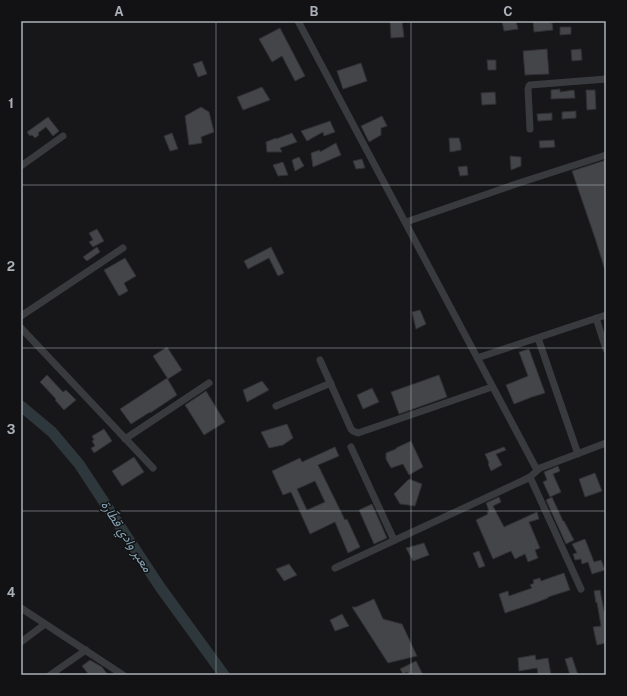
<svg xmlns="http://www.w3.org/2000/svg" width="627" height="696" viewBox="0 0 627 696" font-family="'Public Sans',Vazirmatn,sans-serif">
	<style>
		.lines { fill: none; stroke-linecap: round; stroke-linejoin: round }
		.river { stroke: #2e373c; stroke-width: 11 }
		.building { fill: #444549; stroke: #313135; fill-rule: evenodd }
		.minor { stroke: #383a3e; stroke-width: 7 }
		.grid { fill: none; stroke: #aab0b8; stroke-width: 1; stroke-opacity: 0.55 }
		.labels { text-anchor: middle; stroke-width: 3; stroke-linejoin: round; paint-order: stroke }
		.water-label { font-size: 13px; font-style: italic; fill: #83a1b1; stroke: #121214 }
		.neatline { fill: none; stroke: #aab0b8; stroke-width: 1.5 }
		.grid-label { font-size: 13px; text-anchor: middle; font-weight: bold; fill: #aab0b8 }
	</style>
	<rect width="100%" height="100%" fill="#171719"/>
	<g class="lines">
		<!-- river -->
		<path class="river" d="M21,406L52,432L79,464L160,587L224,675"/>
	</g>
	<!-- building -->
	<path class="building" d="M390,21H402L404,37L391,38Z
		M502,21H516L518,29L504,31Z
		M533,21H550V23H552L553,30L534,32Z
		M560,27H571V34L560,35Z
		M280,28L305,76L295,81L282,56L272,62L259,39Z
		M547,49L549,74L525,75L523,51Z
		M581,49L582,60L572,61L571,50Z
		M487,60H496V70H488Z
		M202,61L207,74L198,77L193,64Z
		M361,63L367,81L343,89L337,71Z
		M262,87L270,100L243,110L237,97Z
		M560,89V92L574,90L575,98L551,99V90Z
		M586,90H595L596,109L587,110Z
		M495,92L496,104L482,105L481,93Z
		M201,107L209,112L214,132L201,137L202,143L189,145L185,116Z
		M576,111V118L562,119V112Z
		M552,113V120L538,121L537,114Z
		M382,116L387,126L381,128V135L369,142L361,126Z
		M48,117L59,131L53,136L46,127L38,133L39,135L35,138L32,135L30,136L27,132Z
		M330,121L335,132L324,136L323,132L307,141L301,131Z
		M172,133L178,149L170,151L164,136Z
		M292,133L297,142L280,148L282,152H267L266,142L276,138V139Z
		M449,138H459L461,145V150L450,152Z
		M554,140L555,147L540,148L539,141Z
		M336,143L341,155L313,167L311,153L320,150V152Z
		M510,156L521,157V166L511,170Z
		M299,157L304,166L295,171L292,160Z
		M362,159L365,168L356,169L353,161Z
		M606,160V270H605L595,238L572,171Z
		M283,162L288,175L278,176L273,165Z
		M467,166L468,175L460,176L458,167Z
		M97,229L104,241L93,247L89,242L93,240L89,233Z
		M97,247L100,252L87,261L83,257Z
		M271,247L284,273L278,276L269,258L248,269L244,261Z
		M125,258L136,276L124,283L128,291L119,296L104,270Z
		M420,310L426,324L416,329L412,312Z
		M167,347L182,370L168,379L153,356Z
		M529,349L545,393L532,397L514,404L506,385L528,376L519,352Z
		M47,375L63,392L66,390L76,400L64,410L55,400L56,399L40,382Z
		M439,375L447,397L399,414L391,392Z
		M167,378L177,395L150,413V412L131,424L120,409Z
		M262,381L269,390L247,402L243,390Z
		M372,388L379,402L363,409L357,395Z
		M206,391L225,422L204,435L185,405Z
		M287,424L293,438L283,445L269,448L261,432Z
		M104,429L112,441L94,453L91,448L95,446L92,441L94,440L92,436Z
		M411,441L423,467L409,475L403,464L391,468L386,459V453L396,449V448Z
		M335,447L339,456L318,465L345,520L347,519L360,547L348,553L335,522L310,534L291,492L283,495L272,471L300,458L302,462ZM315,481L325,502L307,510L297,489Z
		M504,447L506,450L496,454L502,465L491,471L488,464L489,463L485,454Z
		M134,457L144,472L122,486L112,471Z
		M558,466L560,471L553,474L561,492L550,497L543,482L547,480L544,472Z
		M595,473L602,491L585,497L579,479Z
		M409,479L422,484L415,506L400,504L394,494Z
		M499,497L501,502L493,506L504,527L537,512L539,519L529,522L540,548L535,550L538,558L528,562L525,554L515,559L511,551L493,559L476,520L488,514L487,512L489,511L486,503Z
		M552,497L563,521H564L574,540L566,544L546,500Z
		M372,504L387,538L374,544L359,510Z
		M585,539L594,562L601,560L605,570L592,574L588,562L582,564L581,559L575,560L573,554L577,553L572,544Z
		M424,543L429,555L413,561L406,548Z
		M479,551L485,566L479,568L473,553Z
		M289,564L297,575L284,581L276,569Z
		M564,573L570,590L548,597V598L535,603L505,613L499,594L508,591L509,596L532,588L530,585L534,583L533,580L540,578L541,581Z
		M600,590L604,611L606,610V643L597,645L593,627L601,626L597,602L596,603L594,591Z
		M374,599L383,619L402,624L417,656L388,663L352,607H356Z
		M342,614L349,626L335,631L330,620Z
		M535,655L536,660L548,658L551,675H538L537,668L519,671L518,658Z
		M572,657L578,675H570L565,659Z
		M90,660L102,667L108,675H89L82,666Z
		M416,661L423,675H409L407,672L403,674L400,669Z"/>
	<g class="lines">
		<!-- minor -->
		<path class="minor" d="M298,21L537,470
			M530,129L528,89L529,86L530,85L606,79
			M21,166L63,136
			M406,222L519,183L606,155
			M21,316L123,248
			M596,318L606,349
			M21,328L153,468
			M538,338L578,454
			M477,358L606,315
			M320,360L351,429L353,431L358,433L492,387
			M276,406L331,383
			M125,439L209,383
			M351,447L394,540
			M530,477L581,589
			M335,568L522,481L530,477L540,468L606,443
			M21,608L123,675
			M21,642L45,624
			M50,675L86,650"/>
	</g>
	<!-- grid -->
	<path class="grid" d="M216,21V675M411,21V675M21,185H606M21,348H606M21,511H606"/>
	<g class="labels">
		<!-- water labels -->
		<g class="water-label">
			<text transform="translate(127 536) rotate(57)" y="5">معبر وادي قطّارة</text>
		</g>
	</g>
	<!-- border -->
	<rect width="627" height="696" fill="none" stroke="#121214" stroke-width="44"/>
	<rect x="22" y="22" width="583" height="652" class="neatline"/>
	<g class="grid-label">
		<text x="119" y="16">A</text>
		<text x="314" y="16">B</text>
		<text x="508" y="16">C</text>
		<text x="11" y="108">1</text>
		<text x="11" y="271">2</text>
		<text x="11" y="434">3</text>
		<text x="11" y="597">4</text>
	</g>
</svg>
